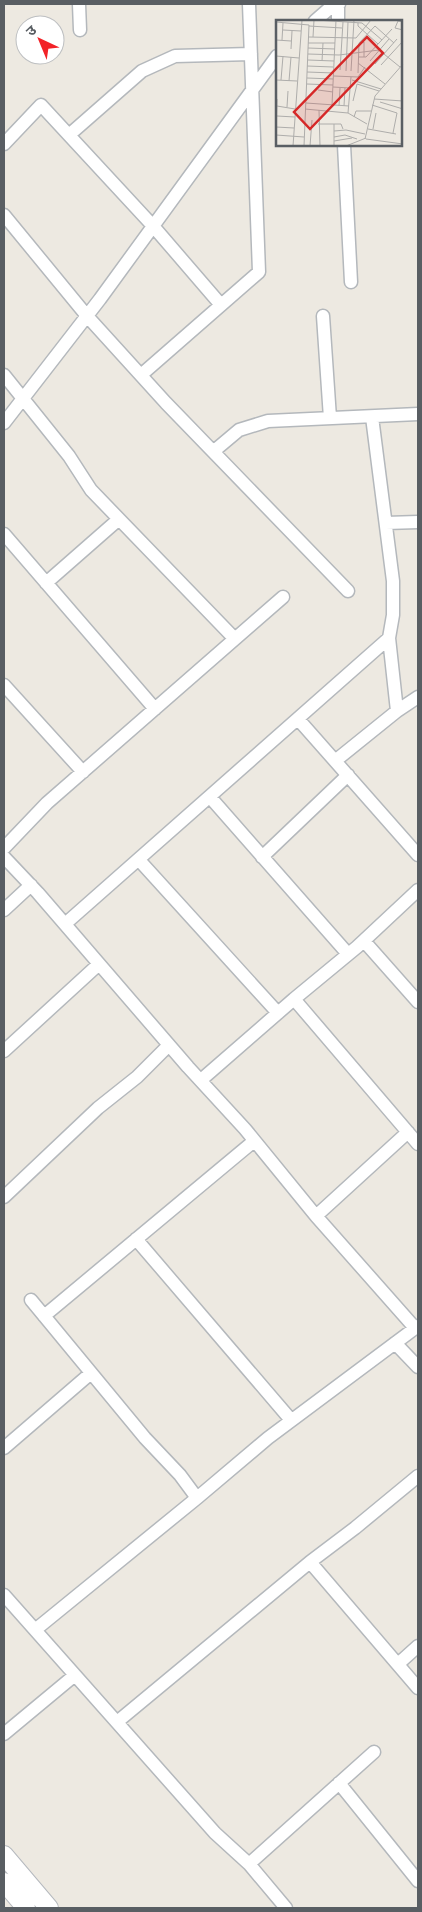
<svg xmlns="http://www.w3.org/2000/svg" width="422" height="1912" viewBox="0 0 422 1912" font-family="'IBM Plex Sans','Noto Sans Devanagari',sans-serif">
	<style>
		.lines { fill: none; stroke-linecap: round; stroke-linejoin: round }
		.street-casing { stroke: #b4b8bc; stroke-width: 15 }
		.secondary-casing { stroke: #b5b9be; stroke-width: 20 }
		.street { stroke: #fff; stroke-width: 12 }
		.secondary { stroke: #fff; stroke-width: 18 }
		.inset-road { fill: none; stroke: #aeadab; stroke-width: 1 }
		.view { fill: #d62828; fill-opacity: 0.15; stroke: #d62828; stroke-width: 2.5 }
		.inset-edge { fill: none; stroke: #595e63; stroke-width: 2.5 }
	</style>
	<rect width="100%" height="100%" fill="#ede9e1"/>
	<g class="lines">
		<!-- street casing -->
		<g class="street-casing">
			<path id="street" d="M79,4L80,30
				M338,4V21
				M315,21L331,7L339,4
				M69,135L142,71L175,56L251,54
				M4,144L41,105L153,226L221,305
				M344,145L351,282
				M4,215L87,316L166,403L348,591
				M323,316L330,418
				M4,375L69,456L91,490L234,638
				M141,375L259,272L249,4
				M4,423L100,299L277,56
				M214,451L239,430L268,421L418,414
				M386,523L418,522
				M4,534L155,709
				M46,583L119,519
				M389,638L397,711
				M4,685L83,772
				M298,719L418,855
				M335,761L397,711L418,697
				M210,797L348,954
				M4,848L47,803L283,597
				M4,857L38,893L188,1067L245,1129L316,1216L415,1328
				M262,857L348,775
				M139,860L278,1013
				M4,910L31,885
				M65,924L389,638L393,615V581L372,417
				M364,941L418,1002
				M294,999L418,1144
				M4,1051L99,964
				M201,1080L294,999L357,947L418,890
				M4,1197L98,1108L137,1077L169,1045
				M316,1216L408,1132
				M136,1239L291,1420
				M31,1300L145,1438L180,1475L197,1498
				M44,1316L254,1141
				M395,1343L418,1367
				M4,1448L91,1373
				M310,1562L418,1688
				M4,1595L215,1833L249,1864L286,1908
				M35,1630L197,1498L268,1438L418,1326
				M398,1664L418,1646
				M117,1722L310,1562L355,1528L418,1476
				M4,1734L75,1675
				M339,1783L418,1881
				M249,1864L374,1752"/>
		</g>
		<!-- secondary casing -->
		<g class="secondary-casing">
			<path id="secondary" d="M4,1855L49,1908
				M4,1882L26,1908"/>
		</g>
		<!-- street -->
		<use href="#street" class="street"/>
		<!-- secondary -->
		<use href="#secondary" class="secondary"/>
	</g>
	<!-- overview -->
	<g transform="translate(276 20)">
		<rect width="126" height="126" fill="#ede9e1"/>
		<path class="inset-road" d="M40,0L86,3L106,20M0,2L33,5L28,126M127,2L122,1L119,8L127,10M82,3V6L102,24M33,6L66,8M7,10L25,11M33,17L80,18L95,0M37,17L38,0M0,20L15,21M6,20L7,3M32,23H59M84,23L88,22V37M32,28L59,29M15,29L16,11M32,34L63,35L103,30L124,47M0,36L23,38M82,37H90L116,9M32,40L58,41M46,41L47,23M94,41L113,19M82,43L109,64M99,44L121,19M105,45L127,21M31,46L57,47M64,50L67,2M70,51L72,2M75,51L78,0M31,52L58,53M82,53L83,23L99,6L118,23M58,56L82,57L89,47M31,58L57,59M0,60L21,61M5,60L7,36M76,60L105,69M13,61L15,37M31,64L57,65M81,64L103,71M57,67L74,68M42,70L57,72M1,79L0,115L28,117M98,79L127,81M77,81L81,64M104,82L127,89M30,83L73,86M56,85L60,0M96,85L121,93L117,113M1,86L19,89M63,86L64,68M68,86L69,68M11,87L12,71M29,89L72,93L91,104M43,90L44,126M72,93L75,57M1,96L19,97M78,97L80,91H95M42,104H65L67,109M0,107L18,108M92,109L120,114M97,109L100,93M58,111L70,110L89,114M58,117L69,115L81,119M89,119L99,76L127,44M90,119L127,124M58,121L76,118M17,126L26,0M34,126L36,100M58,126V104M70,126L90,118"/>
		<path class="view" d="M91,17L107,33L34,109L18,92Z"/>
		<rect width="126" height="126" class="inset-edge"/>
	</g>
	<!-- border -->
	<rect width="422" height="1912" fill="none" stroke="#595e63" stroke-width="10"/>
	<!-- north arrow -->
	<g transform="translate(40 40) rotate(316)"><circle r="24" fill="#ffffff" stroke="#bdbfc1"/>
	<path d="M0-4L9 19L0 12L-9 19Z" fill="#f22227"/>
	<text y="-8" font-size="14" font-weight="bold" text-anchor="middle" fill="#595e63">उ</text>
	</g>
</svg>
